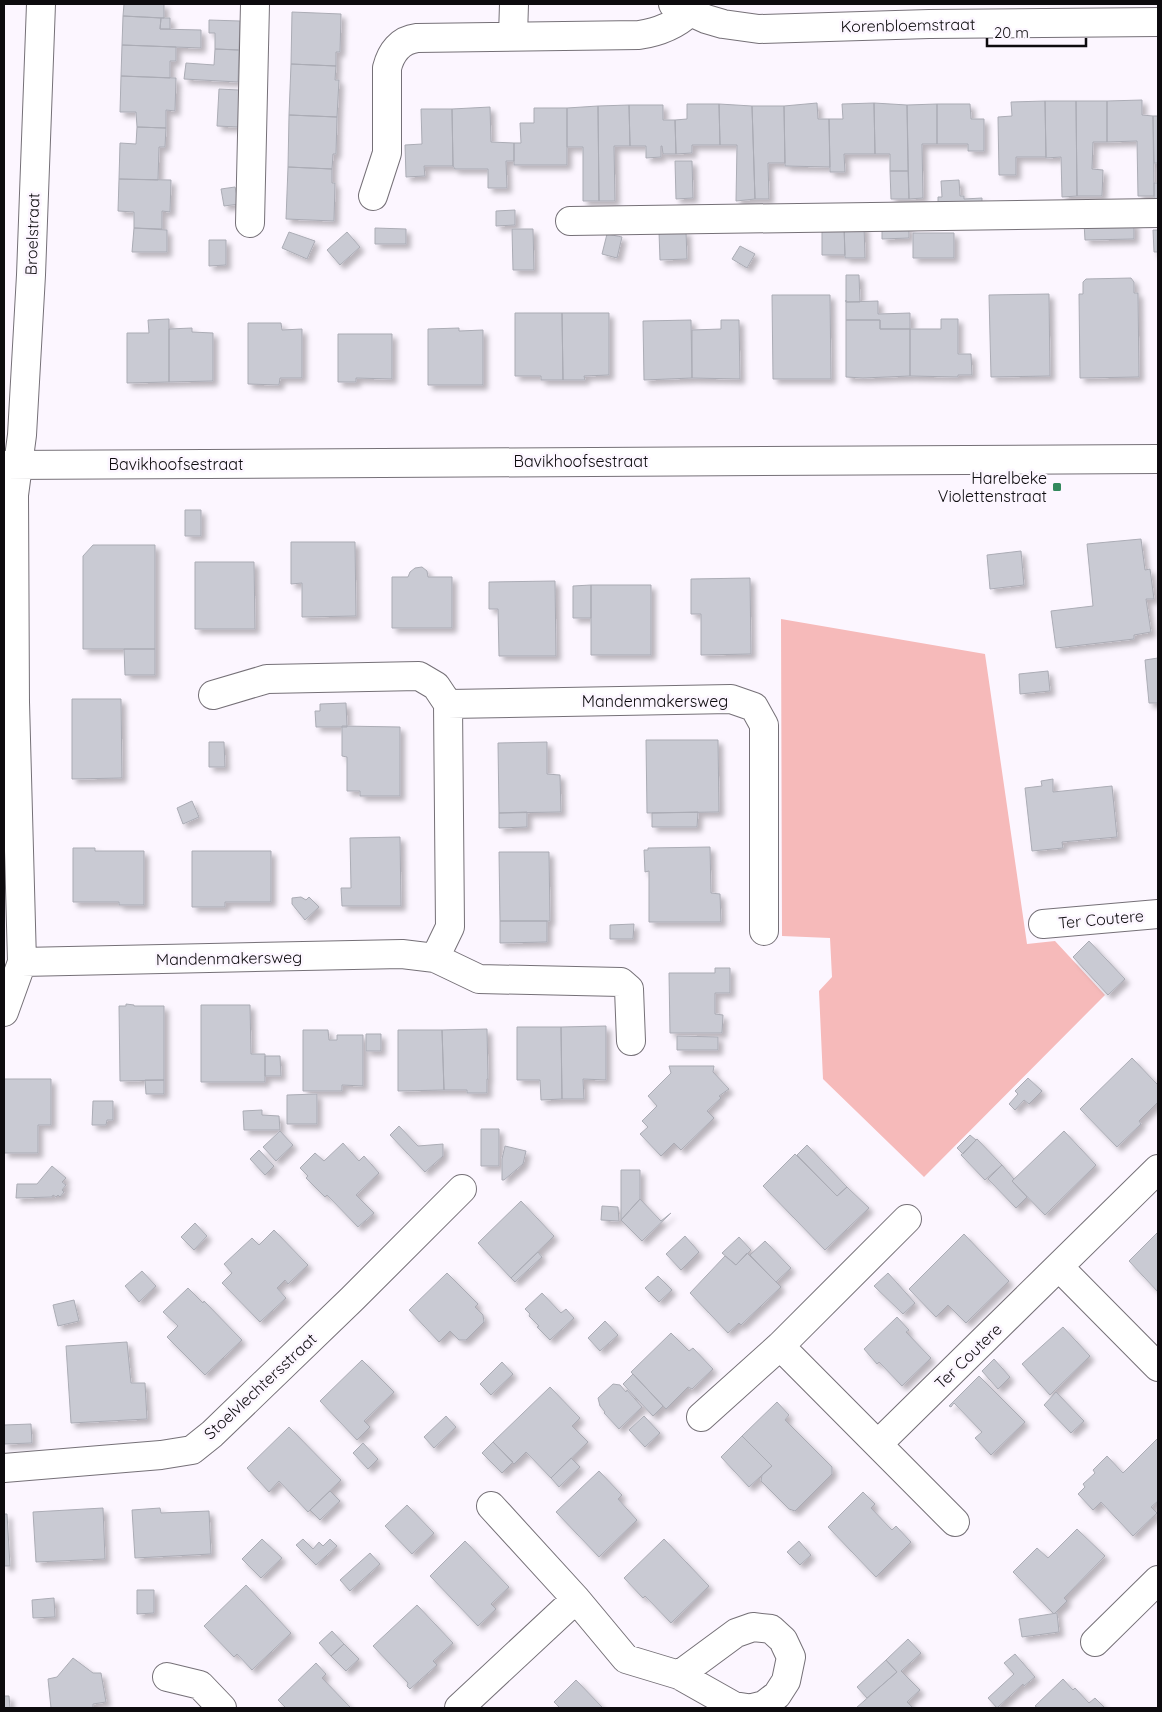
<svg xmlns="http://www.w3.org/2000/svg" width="1162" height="1712" viewBox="0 0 1162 1712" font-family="Quicksand,sans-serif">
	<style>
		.green { fill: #f6baba }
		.building { fill: #c9cad3; stroke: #abacb5; filter: url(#shadow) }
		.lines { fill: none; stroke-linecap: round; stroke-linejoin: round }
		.minor-casing { stroke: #757077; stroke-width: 30 }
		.minor { stroke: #fff; stroke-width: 28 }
		.poi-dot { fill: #33895d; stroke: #fcf6ff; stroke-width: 2 }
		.labels { text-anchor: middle; stroke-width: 5; stroke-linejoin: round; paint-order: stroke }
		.street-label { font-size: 16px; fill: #0d0b0e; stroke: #fcf6ff }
		.poi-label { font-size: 16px; fill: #0d0b0e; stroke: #fcf6ff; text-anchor: end }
	</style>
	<defs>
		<filter id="shadow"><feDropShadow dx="4.5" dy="4.5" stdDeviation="2.5" flood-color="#0004"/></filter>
	</defs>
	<rect width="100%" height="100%" fill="#fcf6ff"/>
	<!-- green -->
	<path class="green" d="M781,619L985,654L1027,944L1055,941L1105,995L924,1177L823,1079L819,991L832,977L830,938L782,936Z"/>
	<!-- building -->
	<path class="building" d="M124,4H164V18L123,16Z
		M292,12L341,14L340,52H336V66L291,64Z
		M123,16L161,18L160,29L201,30V48L122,45Z
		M161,18H170V29H160Z
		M209,20L240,21L239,50L215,49V33H209Z
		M122,45L176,47V61H170V78L121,76Z
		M215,49L239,50L238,82L184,79L186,63L214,65Z
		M291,64L336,66L335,80H339L337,117L289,115Z
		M121,76L176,78L175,111L166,110V128L137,127L136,112H120Z
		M219,89L239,90L238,127L217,126Z
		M1142,100V115L1153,116L1154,196H1138L1137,141L1107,142V101Z
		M1045,101L1046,157H1016V175H999L998,117L1012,116L1011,102Z
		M1045,101H1076L1077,196L1062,197L1061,157L1046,158Z
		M1076,101H1107V142H1093L1092,169L1103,170L1102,196H1077Z
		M817,103L818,119H829L830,167L785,166L784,106Z
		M874,103L875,154H844L845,172H830L829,119H843L842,104Z
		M874,103L907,105L908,171H890V154H875Z
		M687,104H719L720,145H692V153L676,154L675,120L687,119Z
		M719,104L752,106L755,199L736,201L737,145H720Z
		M937,104V144H922L923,198L909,199L907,105Z
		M937,104H970L971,119H984V151H968V144H937Z
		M629,105L630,146H614L615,201H599L598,106Z
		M629,105H663V120H675L676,154H663L662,146H661V157L646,158V146H630Z
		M598,106L599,201H583V147H567V108Z
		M752,106H784L785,163H768L769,199H755Z
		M490,107L491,142L514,143V161H506L507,188H488V169H455L453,166L452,109Z
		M534,108H567V165H514V143H521L520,123H534Z
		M421,109H452L453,166H424L425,176L406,177L405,145L422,144Z
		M289,115L337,117L336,154H333L332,169L288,167Z
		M1153,116H1158V163H1154Z
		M137,127L166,128L165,147H159L158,180L119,179L120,143L136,144Z
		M675,161H692L693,198L676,199Z
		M288,167L332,169V183H335L334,221L286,219Z
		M890,171H908L909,199H891Z
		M119,179L171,180L170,212L162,211V229L134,228V212L118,211Z
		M959,180L960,196H964V199L982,198V206H938V197H942L941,181Z
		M1154,183H1158V205H1154Z
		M235,187L239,204L224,206L221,189Z
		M515,210V225L496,226V211Z
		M1134,222V239L1085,240L1084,223Z
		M822,225H844L845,255H822Z
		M844,225H864L865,258H845Z
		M882,226H909V238L882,239Z
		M134,228L167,230V252H132Z
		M375,228L406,229V244H375Z
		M512,229H533L534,270H513Z
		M1153,230H1158V252H1154Z
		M686,231L687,259L660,260L659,232Z
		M289,232L315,241L307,259L282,248Z
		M347,232L360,247L340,265L327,250Z
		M913,233H954V258H913Z
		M607,234L622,237L617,258L602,254Z
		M209,240H226V265L209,266Z
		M740,246L755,254L747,268L732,259Z
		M846,275H859L860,302H846Z
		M1131,278L1134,282V293H1138L1139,377L1080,378L1079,294H1083V282L1086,279Z
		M1049,294L1050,376L991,377L989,295Z
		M772,295H830L831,379H773Z
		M846,300V302L878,301V314L910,313V329H880V320H846Z
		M515,313H562L563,380H541V376H515Z
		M562,313H609V375L584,376L585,380H563Z
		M169,319V382L127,383V333H149L148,320Z
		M941,319H958V354H971L972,375H958V377L910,376V329H941Z
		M691,320L692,378L644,380L643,321Z
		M721,320H739L740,379L692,378V330L721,329Z
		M846,320H880V329H910V376L863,378L846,377Z
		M248,323H281L282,330L302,329V378H280L279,385L248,384Z
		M192,328V332L213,333V381L169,382V329Z
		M459,328V331L483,330V385H428V329Z
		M338,334H392V379L356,378V382H338Z
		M185,510H201V536H185Z
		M1141,539L1145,570L1150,569L1154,599H1146L1151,632L1134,635V639L1056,648L1051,611L1093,606L1087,544Z
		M291,542H355L356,616L302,617V583L291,584Z
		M93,545H155V649H83V556Z
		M1021,551L1024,585L990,589L987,555Z
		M195,562H254L255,629H195Z
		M422,567L427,571L428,577H452V628H392V577H408L410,572L415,568Z
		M750,578L751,654L701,655V614H691V579Z
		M555,581L556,656H499L498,609H489V582Z
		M591,585V618H573V586Z
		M591,585H651V655H591Z
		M124,649H155V675H125Z
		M1158,658V703H1149L1145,660Z
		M1048,671L1050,691L1020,694L1019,674Z
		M72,699H121L122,778L72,779Z
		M346,703L347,727H316L315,711H320V704Z
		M342,726L400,727V796H360V791H347V757L342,756Z
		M646,740H718L719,812L647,813Z
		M209,742H224L225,767H209Z
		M547,742V774L560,775L561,812L499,813L498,743Z
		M1053,779V792L1112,786L1117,837L1062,842L1063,848L1032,851L1025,788L1042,786L1041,781Z
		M192,801L199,817L183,824L177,808Z
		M527,812V827L499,828V813Z
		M698,812L697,827H652V813Z
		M400,837L401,906H342L341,888H351L350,838Z
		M710,847L711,893L720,894L721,922H649V871L645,872L644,850H648V848Z
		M73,848H95V851H144V905H119V902H73Z
		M192,851H271V902H225V907H192Z
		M499,852H549L550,921H500Z
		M301,897L306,900L309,897L319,907L305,920L292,904V898Z
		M500,921H547V942L500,943Z
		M634,924L633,939H610V925Z
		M1089,941L1125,979L1108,995L1073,957Z
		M715,968H730V993H715V1014L723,1015L722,1033H670L669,973H715Z
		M126,1004L134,1005V1006H164V1080L120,1081L119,1006H126Z
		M201,1005H250L251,1054H265V1082H201Z
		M606,1026V1080L583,1079L584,1099H562L561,1027Z
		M517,1027H561L562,1099L541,1100L540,1080H517Z
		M487,1029L488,1079H487V1093H467V1090H444L442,1030Z
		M303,1030H328L329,1040H337V1035H363V1086L342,1085V1091H303Z
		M398,1030H442L444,1090L398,1091Z
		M366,1034H381V1051H366Z
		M677,1036L718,1037V1050H677Z
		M265,1056H280L281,1076H265Z
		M1132,1058L1158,1085V1102L1139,1121L1141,1124L1117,1147L1080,1109Z
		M669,1066H714L713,1072L729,1089L719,1096L721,1098L707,1111L714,1118L681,1150L674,1143L661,1156L640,1134L648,1127L642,1121L657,1106L648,1096L671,1073Z
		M1028,1078L1042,1091L1029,1104L1024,1100L1015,1110L1009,1104L1018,1094L1015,1091Z
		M4,1079H51V1125H38V1153H4Z
		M145,1080H164V1094H146Z
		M317,1094V1124H287V1095Z
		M93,1101H113V1120H107L106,1125H92Z
		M262,1110V1115L279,1116L280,1130H244L243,1111Z
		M399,1126L418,1146L443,1144V1156L425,1172L390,1135Z
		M481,1129H499V1166H481Z
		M280,1131L293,1145L276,1161L263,1147Z
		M1064,1131L1096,1165L1045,1215L1012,1181Z
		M970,1135L976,1140L963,1154L957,1148Z
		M977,1139L1002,1165L985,1180L961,1155Z
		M343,1143L359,1161L364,1156L379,1173L356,1195L374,1213L358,1227L327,1195L325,1197L306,1178L308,1176L300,1168L315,1153L324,1161Z
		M807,1145L847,1187L837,1196L797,1155Z
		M505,1146L526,1151L523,1164L504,1180H502V1159Z
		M259,1150L274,1166L265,1175L250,1159Z
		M795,1154L837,1196L847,1187L869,1208L825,1250L763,1186Z
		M1002,1165L1014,1179L1012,1181L1027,1197L1016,1208L988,1179Z
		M52,1166L66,1178L62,1182L66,1185L62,1190L64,1192L60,1197L58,1195L56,1197L53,1195L52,1197L16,1198L17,1184H37Z
		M621,1170H640V1199L621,1220Z
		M640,1199L661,1221L671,1213L642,1241L621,1220Z
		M521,1201L554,1236L511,1278L478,1243Z
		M602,1206L618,1207L619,1221L601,1220Z
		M195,1223L207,1236L194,1250L181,1237Z
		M274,1230L308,1265L288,1284L285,1280L277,1288L286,1298L260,1322L222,1283L232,1273L224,1264L252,1238L259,1245Z
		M1158,1232V1292L1129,1261Z
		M964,1234L1009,1281L966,1323L948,1305L936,1317L909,1289Z
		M685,1236L699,1252L681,1270L666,1254Z
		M739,1237L751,1250L736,1265L722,1253Z
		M765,1241L791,1268L776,1282L750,1255Z
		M538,1252L542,1257L515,1282L511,1278Z
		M747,1253L781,1287L741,1325L739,1323L728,1333L690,1293L725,1256L736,1265Z
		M142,1271L156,1286L139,1302L125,1286Z
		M447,1273L478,1304L475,1307L483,1315L484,1322L466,1340H459L450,1331L439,1342L409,1310Z
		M888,1273L915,1303L903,1314L874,1286Z
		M658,1276L672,1290L659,1302L645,1288Z
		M188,1288L203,1303L204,1301L242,1340L205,1375L167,1337L178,1326L163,1312Z
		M542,1293L561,1313L566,1309L574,1318L550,1340L537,1327L539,1326L529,1316L530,1314L525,1309Z
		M74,1300L79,1321L58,1326L53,1305Z
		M897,1317L909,1330L906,1332L931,1358L902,1386L879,1362L877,1364L864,1349Z
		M605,1321L618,1335L600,1351L588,1338Z
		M1063,1327L1090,1356L1050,1395L1022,1364Z
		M671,1333L689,1351L693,1348L713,1369L692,1389L688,1387L666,1409L631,1372Z
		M127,1342L131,1383H145L147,1419L71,1423L66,1346Z
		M994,1359L1010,1377L998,1389L982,1371Z
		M362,1360L394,1392L364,1421L370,1427L357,1440L320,1401Z
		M502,1362L513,1374L491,1395L480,1384Z
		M633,1374L663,1406L653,1416L623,1384Z
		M979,1376L1025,1422L991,1455L975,1438L982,1432L954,1403L951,1407L949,1406Z
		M613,1384L620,1385L626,1392L627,1390L642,1407L619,1429L604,1413L605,1412L600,1406L598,1398Z
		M550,1387L580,1418L572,1426L588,1442L551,1478L526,1452L514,1464L493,1442Z
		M1056,1392L1084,1421L1071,1433L1044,1405Z
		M777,1402L789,1415L785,1420L832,1467V1474L795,1511L789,1509L761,1481L762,1475L772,1466L742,1436Z
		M446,1416L456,1427L434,1448L424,1437Z
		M644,1416L660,1433L645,1447L629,1430Z
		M31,1424L32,1443L4,1444V1425Z
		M289,1427L341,1480L308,1512L279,1481L269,1492L247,1468Z
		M742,1436L772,1466L749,1487L721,1457Z
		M1158,1438V1501L1151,1507L1157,1513L1133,1536L1101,1502L1093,1510L1078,1494L1085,1487L1083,1484L1095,1473L1093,1470L1107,1456L1123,1473Z
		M493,1442L513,1462L502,1473L482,1453Z
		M363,1443L378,1459L368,1469L353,1453Z
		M571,1458L580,1467L559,1487L551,1478Z
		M599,1471L622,1495L618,1499L637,1520L599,1557L556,1512Z
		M330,1491L340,1501L320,1520L310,1510Z
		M863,1492L875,1504L871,1508L892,1530L896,1526L911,1542L876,1577L828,1527Z
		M407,1505L434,1533L412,1554L385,1526Z
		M103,1508L105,1559L36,1562L33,1512Z
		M160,1508L161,1513L209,1511L211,1554L135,1558L132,1510Z
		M4,1514H7L10,1566H4Z
		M1077,1529L1105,1556L1064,1598L1067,1601L1054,1614L1013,1572L1037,1548L1048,1558Z
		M262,1539L282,1558L261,1578L242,1559Z
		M303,1539L313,1549L319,1542L323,1546L330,1539L337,1546L316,1565L296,1545Z
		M664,1539L709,1586L671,1623L645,1596L643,1598L624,1578Z
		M465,1541L509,1587L491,1604L496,1609L478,1626L430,1576Z
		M799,1541L811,1555L800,1565L787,1552Z
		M370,1553L380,1564L350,1591L340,1580Z
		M246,1585L291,1633L252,1670L237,1654L234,1657L204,1626Z
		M137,1590H154V1613L137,1614Z
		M54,1598L55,1617L33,1618L32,1600Z
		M417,1605L453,1643L433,1661L437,1665L410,1689L407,1686L408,1683L373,1646Z
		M1057,1613L1059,1632L1022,1637L1019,1619Z
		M332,1631L344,1644L331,1656L319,1643Z
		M908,1639L921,1653L901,1671L920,1690L907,1702L913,1708H856L897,1672L886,1660Z
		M344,1644L359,1659L346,1671L331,1656Z
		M1015,1654L1035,1677L1024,1686L1023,1684L997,1708L988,1698L1014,1674L1004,1663Z
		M73,1658L93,1673H101L106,1702L93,1704V1708H51L48,1679L57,1677Z
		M886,1660L897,1672L867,1698L857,1687Z
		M316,1663L326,1674L322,1678L351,1708H286L278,1700Z
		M1063,1679L1073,1690L1075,1688L1089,1703L1095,1698L1105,1708H1038L1035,1706Z
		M576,1680L603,1708H560L554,1702Z
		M4,1696H9L10,1708H4Z"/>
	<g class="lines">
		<!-- minor casing -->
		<g class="minor-casing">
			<path id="minor" d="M673,4L706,19L723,24L759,29L929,24L1158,22
				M513,36L514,4
				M373,196L387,153V68C391,52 400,40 417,38L639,35C659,32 675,26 690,12
				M570,221L1158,213
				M250,223L255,4
				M4,465L1158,459
				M213,695L267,679L419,676L436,686L448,704L731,699L754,707L764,725V931
				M4,702H15L14,495L22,435L31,275L41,4
				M15,702L22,962
				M1043,924L1158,914
				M435,958L450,927L448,704
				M4,1012L22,962L402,954L435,958L479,979L621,982L629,989L631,1041
				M1059,1267L1158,1367
				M780,1346L955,1522
				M701,1417L780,1346L907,1219
				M878,1444L1158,1169
				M4,1468L161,1455L192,1450L212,1434L352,1299L462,1189
				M491,1506L576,1599L626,1659L679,1675L734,1706L747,1708
				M1095,1642L1158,1580
				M679,1675L736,1633L753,1627L771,1629L783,1640L791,1657L786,1681L777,1695L764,1705L752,1708
				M167,1677L200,1685L222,1708
				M459,1708L576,1599"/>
		</g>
		<!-- minor -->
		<use href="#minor" class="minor"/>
	</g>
	<!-- markers -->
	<rect class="poi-dot" x="1052" y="482" width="10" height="10" rx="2.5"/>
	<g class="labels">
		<!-- street labels -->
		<g class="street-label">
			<text transform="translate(908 25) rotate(-1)" y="6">Korenbloemstraat</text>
			<text transform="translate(32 234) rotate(-88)" y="6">Broelstraat</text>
			<text x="581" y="467">Bavikhoofsestraat</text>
			<text x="176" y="470">Bavikhoofsestraat</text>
			<text x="655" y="707">Mandenmakersweg</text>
			<text transform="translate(1101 919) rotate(-5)" y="6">Ter Coutere</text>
			<text transform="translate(229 958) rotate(-1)" y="6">Mandenmakersweg</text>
			<text transform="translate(968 1356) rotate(-44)" y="6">Ter Coutere</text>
			<text transform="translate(260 1386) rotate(-43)" y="6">Stoelvlechtersstraat</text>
		</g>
		<!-- poi labels -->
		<g class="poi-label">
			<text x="1047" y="484">Harelbeke<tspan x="1047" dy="18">Violettenstraat</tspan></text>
		</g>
	</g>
	<!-- border -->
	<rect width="1162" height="1712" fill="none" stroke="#0d0b0e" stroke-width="10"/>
	<!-- scale -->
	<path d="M987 38v8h99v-8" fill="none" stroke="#0d0b0e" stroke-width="2.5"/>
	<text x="994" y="38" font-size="15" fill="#0d0b0e" stroke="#fcf6ff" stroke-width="4" paint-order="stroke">20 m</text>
</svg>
